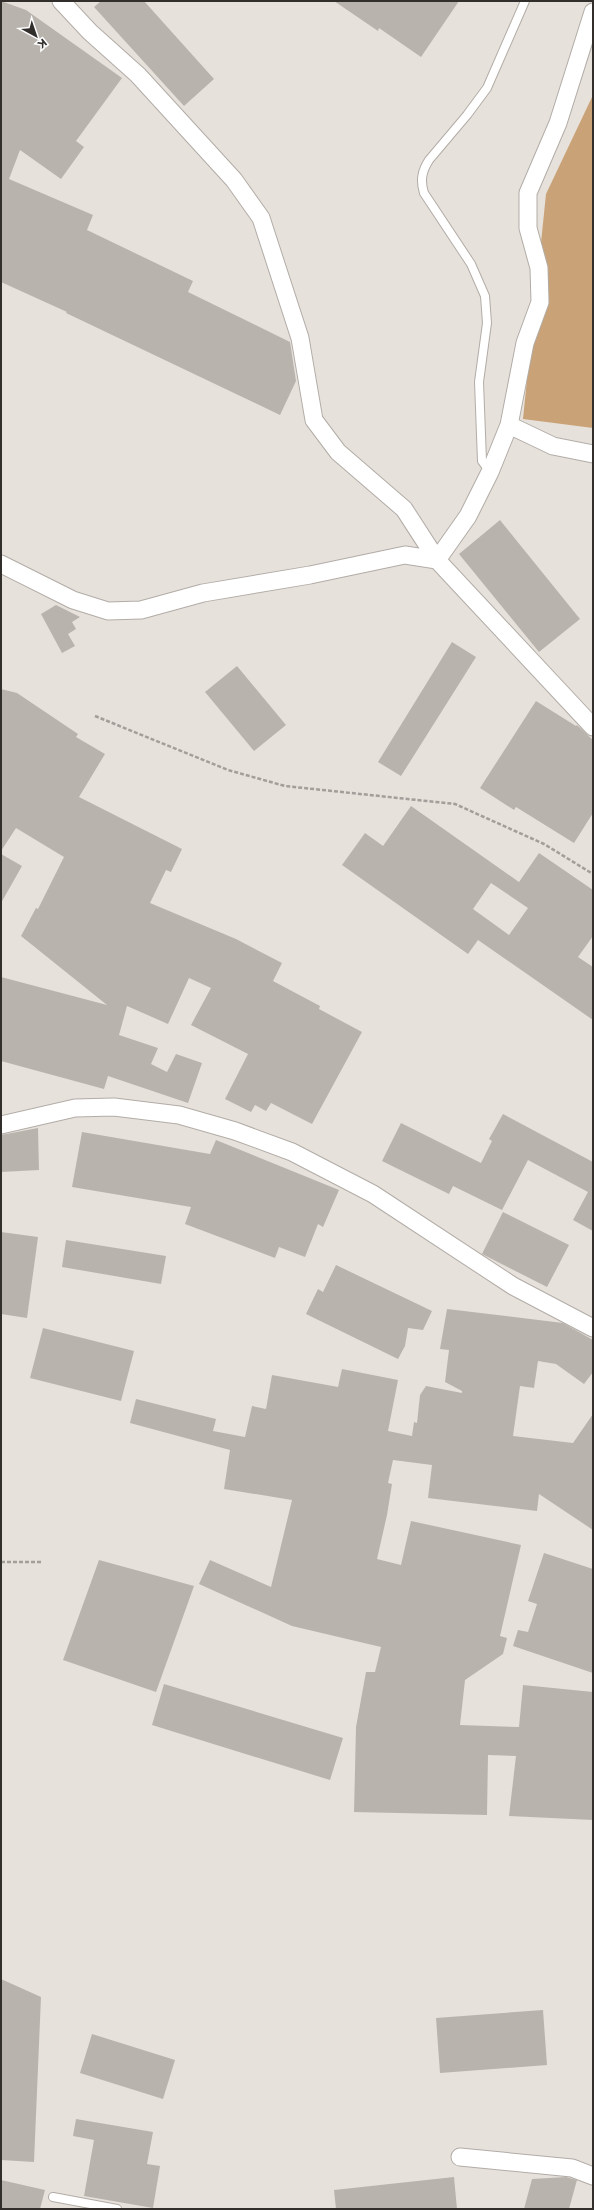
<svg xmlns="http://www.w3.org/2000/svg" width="594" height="2210" viewBox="0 0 594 2210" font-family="Montserrat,sans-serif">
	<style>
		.forest { fill: #c9a277 }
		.building { fill: #b9b3ae; fill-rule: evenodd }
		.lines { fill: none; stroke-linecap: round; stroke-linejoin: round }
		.lane-casing { stroke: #b2aca7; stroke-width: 10 }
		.street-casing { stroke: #b2aca7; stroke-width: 19 }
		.path { stroke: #a29e99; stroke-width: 2.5; stroke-dasharray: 4 2; stroke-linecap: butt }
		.lane { stroke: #fff; stroke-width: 8 }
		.street { stroke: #fff; stroke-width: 17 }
	</style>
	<rect width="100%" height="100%" fill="#e7e1db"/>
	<!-- forest -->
	<path class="forest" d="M593,95V428L523,419L546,194Z"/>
	<!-- building -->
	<path class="building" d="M1,1L26,10L122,78L76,141L84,147L61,179L20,150L9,179L93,215L87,230L193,281L188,292L290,342L296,381L280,415L66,313L67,312L1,282Z
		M101,1H144L214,79L184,106L94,7Z
		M334,1H459L421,57L379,28L378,31Z
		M500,520L580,619L539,652L459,554Z
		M56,605L80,617L72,622L76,629L68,634L75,646L62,653L41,614Z
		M452,642L476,657L401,776L378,762Z
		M237,666L286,725L254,751L205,692Z
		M1,689L17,693L78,734L76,737L105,754L79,797L182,849L171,872L166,870L150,903L236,939L282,963L273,981L320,1006L319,1009L362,1032L312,1124L271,1103L266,1111L255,1105L251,1112L225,1099L248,1054L191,1025L211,988L189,978L168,1024L127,1006L119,1035L158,1048L151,1064L167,1072L176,1054L202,1063L188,1103L108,1076L104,1089L1,1061V977L107,1005L21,936L36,908L38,909L64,857L16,828L1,851Z
		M536,701L576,726L577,725L593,740V813L574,843L516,807L514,810L480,788Z
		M411,806L519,882L539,853L593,890V936L578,957L593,967V1020L478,940L468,954L342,865L365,833L383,846ZM491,883L528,908L509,935L473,909Z
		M1,854L22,866L1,903Z
		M503,1114L593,1162V1231L573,1220L588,1192L528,1160L502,1210L453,1186L449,1194L382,1161L401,1123L481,1163L492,1141L489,1139Z
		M38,1128L39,1170L1,1172V1135Z
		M82,1132L210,1154L216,1140L339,1190L323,1227L318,1224L305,1257L279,1247L275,1258L185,1224L191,1207L72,1187Z
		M503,1212L569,1245L547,1287L482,1254Z
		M1,1232L38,1237L27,1318L1,1314Z
		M66,1240L166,1256L161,1284L62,1267Z
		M336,1265L432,1311L423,1330L408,1328L405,1346L398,1359L306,1314L318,1289L323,1292Z
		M447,1309L563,1323L593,1340V1372L584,1384L556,1364L538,1361L534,1388L520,1386L513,1436L573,1443L593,1414V1530L539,1494L537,1511L428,1498L432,1465L393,1460L388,1483L392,1484L387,1515L377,1559L401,1565L411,1521L521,1545L500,1636L507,1638L503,1654L465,1680L460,1725L519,1727L523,1685L593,1692V1820L509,1816L516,1756L488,1755L487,1815L354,1812L356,1727L366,1672H375L381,1647L292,1626L199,1584L210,1560L271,1587L292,1500L224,1489L230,1450L130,1423L136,1399L216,1419L213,1431L245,1437L252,1406L266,1409L272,1375L338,1387L342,1369L398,1380L388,1431L412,1436L414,1422L417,1423L420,1395L426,1386L462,1393V1391L445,1382L449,1350L440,1349Z
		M43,1328L134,1351L121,1401L30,1378Z
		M544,1553L593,1569V1673L513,1646L518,1630L528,1632L537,1604L528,1601Z
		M99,1560L194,1586L156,1692L63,1660Z
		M164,1684L343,1738L330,1780L152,1725Z
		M1,1979L41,1997L34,2162L1,2160Z
		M543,2010L547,2065L440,2073L436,2018Z
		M92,2034L175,2060L163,2099L80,2073Z
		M76,2119L153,2132L147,2164L160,2166L153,2208L84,2196L94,2140L73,2136Z
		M454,2177L457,2209H336L334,2190Z
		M566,2177L577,2180L569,2209H524L532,2179Z
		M1,2180L45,2190L40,2209H1Z"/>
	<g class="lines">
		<!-- lane casing -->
		<g class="lane-casing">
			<path id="lane" d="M490,472L482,461L479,382L487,323L485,296L471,264L424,193C420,180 422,171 429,160L467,115L487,88L525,1
				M53,2197L117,2209"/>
		</g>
		<!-- street casing -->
		<g class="street-casing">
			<path id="street" d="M61,1L90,32L138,75L234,180L261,218L300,338L314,420L338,452L404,509L437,560L468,516L490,472L509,425L525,343L540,302L539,268L528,228V193L558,123L593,12
				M509,425L553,446L593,454
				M1,564L73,600L108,611L141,610L203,593L310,575L405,555L437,560L593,727
				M1,1125L75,1108L114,1107L179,1115L235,1131L292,1152L373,1194L513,1286L593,1328
				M460,2157L572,2168L593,2176"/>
		</g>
		<!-- path -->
		<path class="path" d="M95,716L228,770L285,786L455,804L544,844L593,874
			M1,1562H42"/>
		<!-- lane -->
		<use href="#lane" class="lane"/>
		<!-- street -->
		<use href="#street" class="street"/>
	</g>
	<!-- border -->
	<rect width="594" height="2210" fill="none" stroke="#312e2c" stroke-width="4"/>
	<!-- north arrow -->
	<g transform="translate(36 36) rotate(140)" stroke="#ffffff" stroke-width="3" paint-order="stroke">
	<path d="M0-3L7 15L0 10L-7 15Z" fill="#312e2c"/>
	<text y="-6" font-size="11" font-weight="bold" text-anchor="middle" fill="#312e2c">K</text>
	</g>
</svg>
